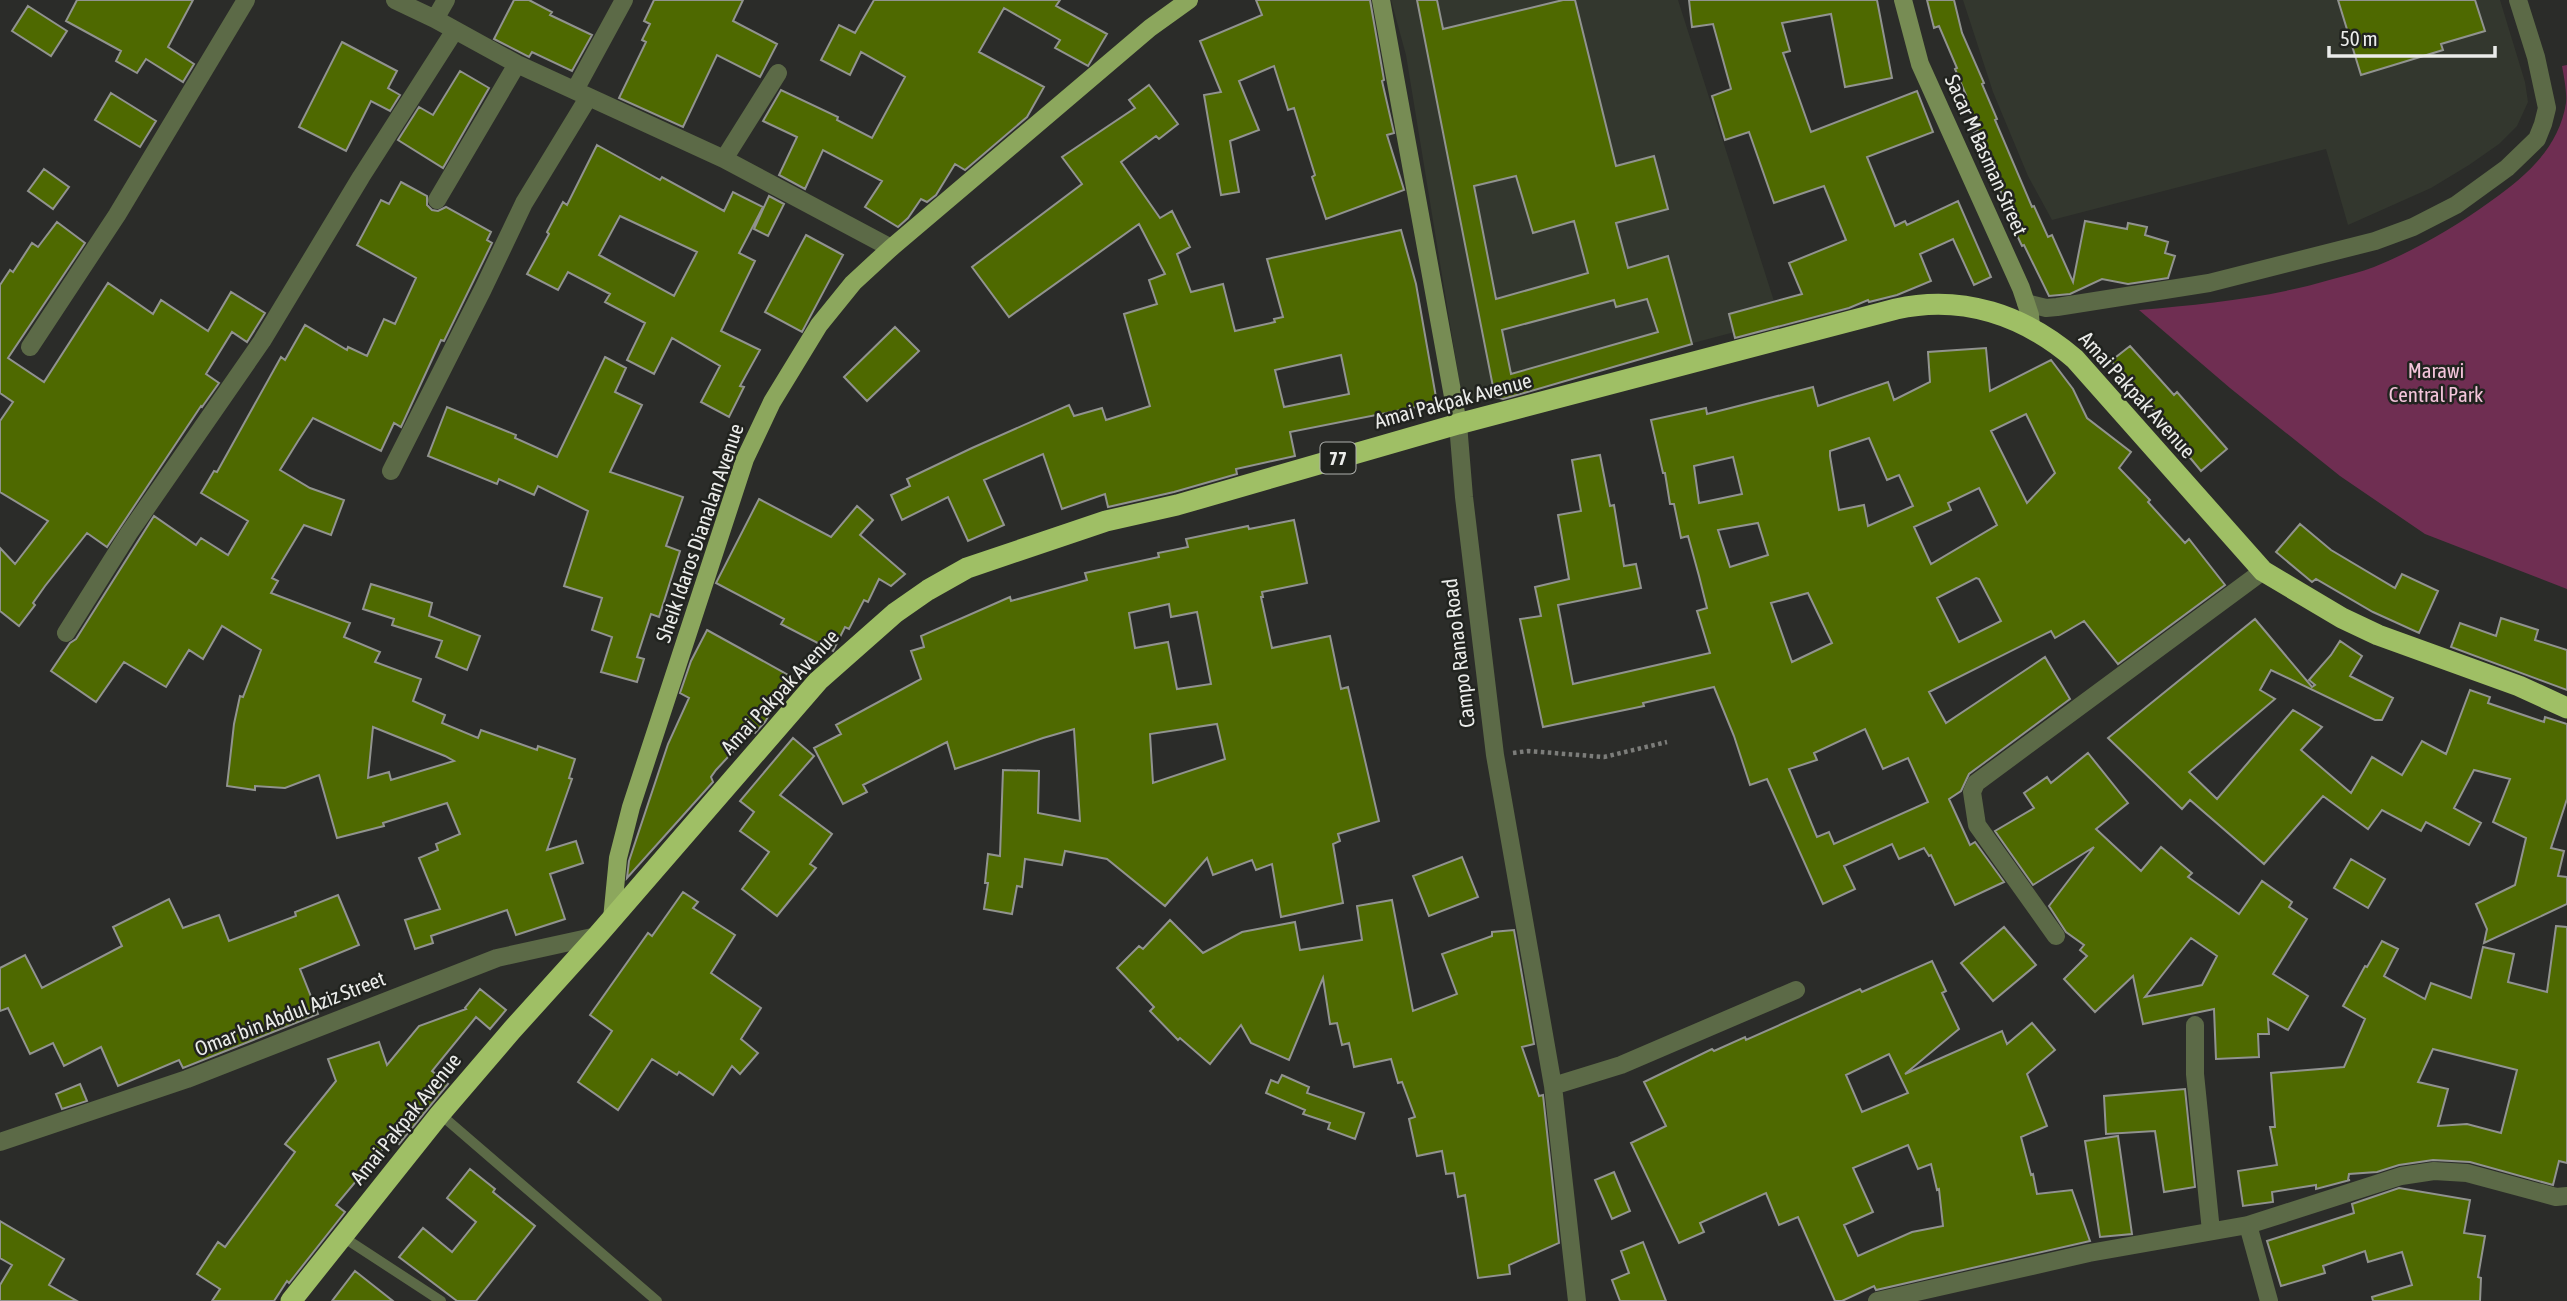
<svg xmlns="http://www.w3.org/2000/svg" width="2567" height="1301" viewBox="0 0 2567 1301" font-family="'Asap Condensed',sans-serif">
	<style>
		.built { fill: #33372e }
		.green { fill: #6f2e52 }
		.building { fill: #4e6900; stroke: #91938f; stroke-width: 2; fill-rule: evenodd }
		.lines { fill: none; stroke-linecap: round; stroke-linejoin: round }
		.path { stroke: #7c7d7a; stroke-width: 4.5; stroke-dasharray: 3.5 3.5; stroke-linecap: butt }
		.lane { stroke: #5c6a47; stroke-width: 10 }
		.street { stroke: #5c6a47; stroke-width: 18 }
		.secondary { stroke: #778c54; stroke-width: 18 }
		.primary { stroke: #8ca75d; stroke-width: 18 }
		.highway { stroke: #9fbf65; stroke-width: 21 }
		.labels { text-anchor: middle; stroke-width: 5; stroke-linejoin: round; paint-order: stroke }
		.shield { fill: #21231f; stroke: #aeb0ad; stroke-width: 2 }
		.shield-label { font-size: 19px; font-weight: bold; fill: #ebecea }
		.street-label { font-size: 21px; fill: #ebecea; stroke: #21231f }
		.park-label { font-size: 21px; fill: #f4c5db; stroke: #21231f }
	</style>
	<rect width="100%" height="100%" fill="#2b2c29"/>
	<!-- built -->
	<path class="built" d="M1391,0H1678L1780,320L1463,404L1406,55Z
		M1963,0H2500L2525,82L2528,102L2517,126L2499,144L2469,165L2431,188L2348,225L2326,149L2052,220L2028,176L1993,92Z"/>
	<!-- green -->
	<path class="green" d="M2567,65V589L2425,534L2340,476L2230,388L2139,310C2205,304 2269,298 2333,279C2347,275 2361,272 2374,267C2416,250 2455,227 2491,201C2526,176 2559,148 2566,103C2567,92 2564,77 2562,66Z"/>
	<!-- building -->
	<path class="building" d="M77,0H193L168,47L194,64L183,82L146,59L137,73L116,61L121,51L66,21Z
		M514,0H529L552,12L550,15L592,35L572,71L532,52L529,57L494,39Z
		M654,0H743L733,21L777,44L760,77L717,55L683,127L619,98L646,42L642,40L650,24L644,21Z
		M874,0H1060L1056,6L1107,34L1088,66L1055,48L1060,40L1004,8L979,52L1044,87L1027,117L965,170L955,164L936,195L927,202L921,199L908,218L898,227L865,207L882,181L823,150L805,189L779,175L797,137L763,121L781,90L838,117L837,120L872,138L905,77L861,52L850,75L821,60L839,25L855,33Z
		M1256,0H1370L1384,80L1382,81L1394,133L1387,135L1404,190L1326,219L1312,177L1315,175L1294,108L1288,110L1274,66L1239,81L1259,130L1230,141L1239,192L1221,195L1204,95L1221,92L1200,41L1262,15Z
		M1417,0H1437L1443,29L1563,0H1575L1616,166L1654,156L1668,209L1616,223L1628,268L1668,256L1692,344L1524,393L1503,399L1495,397ZM1516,176L1533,233L1574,221L1588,273L1496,299L1474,186ZM1647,299L1658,332L1511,374L1502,330L1614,300L1616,307Z
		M1689,0H1877L1892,78L1845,87L1831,14L1782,23L1790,51L1783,53L1811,132L1917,91L1933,132L1867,157L1895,226L1905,221L1907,225L1958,201L1991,277L1974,285L1953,239L1920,254L1931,281L1897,295L1869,302L1868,300L1849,308L1735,338L1729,314L1802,294L1789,263L1846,240L1824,186L1774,203L1749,132L1725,140L1712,96L1731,89L1713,24L1692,27Z
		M1927,0H1954L1962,33L1984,83L1982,84L1997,119L1995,120L2032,207L2034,206L2048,237L2052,235L2073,282L2085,221L2127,229L2128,223L2147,227L2145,235L2168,242L2165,253L2175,256L2168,278L2128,284L2102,279L2070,294L2049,296L2024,245L2022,246L2009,218L2012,216L1974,133L1978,131L1962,96L1966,95L1955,69L1957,68L1939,26L1934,28Z
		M2338,0H2475L2485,31L2441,44L2443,50L2361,75Z
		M28,6L67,31L51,56L12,31Z
		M342,42L397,71L388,88L400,95L390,111L371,101L346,151L299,127Z
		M460,71L489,88L443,168L398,140L419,107L433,115Z
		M1149,85L1178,124L1159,139L1156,136L1121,162L1160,218L1172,211L1190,247L1177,254L1191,292L1223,284L1235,331L1275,322L1274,319L1283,317L1267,259L1401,230L1416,284L1437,403L1290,432L1295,456L1236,469L1237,474L1174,492L1108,507L1105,494L1062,509L1043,454L984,480L1004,525L968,541L948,497L902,520L891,495L910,486L907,479L972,448L1069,405L1074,416L1102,408L1106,420L1150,406L1124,314L1157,304L1149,280L1165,274L1139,224L1009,317L972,267L1082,184L1062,157L1135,108L1129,100ZM1341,355L1349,394L1284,407L1275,370Z
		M111,93L156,121L140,147L95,120Z
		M597,145L660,180L662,177L724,211L733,192L763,207L739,253L755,261L721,331L760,350L740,386L744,387L729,417L701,402L720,366L672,338L654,374L627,360L645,323L605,302L610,294L568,272L558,290L527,274L549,234L547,232L563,202L567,205ZM620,216L697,252L674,296L599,255Z
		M44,169L69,187L53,209L28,191Z
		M401,182L427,196V205L432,210L438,211L446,207L491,232L487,240L492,243L444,341L441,340L401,427L394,423L381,451L313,418L298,441L280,470L310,488L344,500L331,535L304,525L272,578L278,581L271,593L350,623L344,637L380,652L375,662L421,679L413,701L445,715L442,723L478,738L481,730L537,750L538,746L575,759L569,778L572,779L547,850L576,841L583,863L550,874L565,919L516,935L507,910L431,936L433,943L415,949L405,920L440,909L419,858L438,850L436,844L460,834L447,803L383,823L384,826L337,838L319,775L285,788L255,786V790L227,786L234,724L240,696L243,697L261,650L222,626L203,659L189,650L166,687L124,662L96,702L51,671L70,643L76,639L154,516L196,545L201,538L228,555L248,521L201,493L214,471L217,472L281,357L285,360L305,325L347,350L348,347L367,356L384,319L395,324L416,278L357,245L381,200L389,204ZM373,727L445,756L454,761L391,780L389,772L368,778Z
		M769,196L784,204L768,236L754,229Z
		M57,222L85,243L8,358L44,382L108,283L153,314L161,300L208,331L231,292L265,313L247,342L232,332L206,374L219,383L202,407L201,406L107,547L87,533L45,586L33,603L35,605L19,626L0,611V548L15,564L48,521L0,492V421L13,402L0,393V285L10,270L13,272L32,243L38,247Z
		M806,235L843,255L802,332L765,312Z
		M895,327L919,351L867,401L844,377Z
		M2130,346L2174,395L2177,392L2227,449L2201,471L2153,413L2155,412L2111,361Z
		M1986,348L1990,391L2051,360L2073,389L2087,418L2131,452L2119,468L2150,500L2148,502L2185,543L2189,539L2225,585L2118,664L2084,621L2055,638L2051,631L1929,692L1946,723L2045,657L2070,699L1969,774L1961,791L1949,799L1970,845L1975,842L2004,882L1955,905L1931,855L1929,856L1924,848L1899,859L1892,844L1844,866L1855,889L1823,904L1767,779L1750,785L1734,736L1714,687L1643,703L1644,706L1543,727L1520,619L1541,616L1535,587L1569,579L1558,515L1581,511L1572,460L1600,455L1610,506L1614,505L1624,566L1636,564L1641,588L1558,605L1573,684L1710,653L1697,611L1707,608L1699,576L1688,536L1681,538L1674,504H1670L1665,473H1663L1651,420L1706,408L1707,414L1813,387L1818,406L1888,382L1894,400L1930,382L1928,352ZM2026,414L2055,473L2027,503L1991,431ZM1869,438L1887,480L1899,475L1913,506L1868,526L1864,505L1839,510L1830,456V451ZM1733,457L1742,494L1699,503L1694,466ZM1979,488L1997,525L1931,564L1914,527L1951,510L1948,503ZM1758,523L1768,555L1730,567L1718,530ZM1976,578L1979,579L2001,621L1959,642L1937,598ZM1808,593L1832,643L1792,662L1771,603ZM1865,729L1883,769L1908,758L1928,802L1834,844L1829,832L1817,837L1789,769L1817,760L1814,753Z
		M605,357L626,368L615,392L642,405L610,472L683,497L666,546L680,551L659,617L651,614L637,657L644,659L637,682L601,672L612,637L592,630L602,598L564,586L588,511L538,486L534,495L499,479L497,484L428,456L447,407L516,435L515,438L557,457Z
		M759,499L831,537L857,506L873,520L860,535L905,574L891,586L879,579L868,602L864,600L849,629L845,627L833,651L781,624L784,619L716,583Z
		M1294,520L1307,583L1262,592L1263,597H1261L1272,648L1330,636L1341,689L1348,687L1379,821L1338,834L1340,841L1333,844L1343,903L1281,917L1272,864L1256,870L1252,860L1213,875L1207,858L1165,906L1107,859L1065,851L1062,865L1025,859L1022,887L1017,886L1012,914L984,909L988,883H985L988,854L1000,856L1003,770L1039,771L1038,813L1080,821L1074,729L1043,738L955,769L947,742L863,785L867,792L843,804L814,748L841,734L836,725L921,679L911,651L924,647L921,636L1010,597L1011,601L1087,580L1085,573L1159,557L1158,553L1188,547L1186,539L1248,526L1249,529ZM1169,604L1171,617L1197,612L1211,684L1177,689L1168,642L1135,648L1129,613ZM1217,724L1225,759L1153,783L1150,734Z
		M2300,524L2331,550L2395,588L2402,574L2438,591L2419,633L2373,612L2316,579L2312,582L2276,552Z
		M371,584L432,603L429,616L480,636L467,670L436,657L442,641L392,625L394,619L363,609Z
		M2501,618L2538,630L2535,640L2567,650V690L2451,647L2460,623L2496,636Z
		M2255,619L2312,687L2315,685L2309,680L2331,655L2340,641L2362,656L2350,676L2393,698L2382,720H2375L2271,670L2260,690L2275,699L2189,772L2217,799L2293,710L2322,727L2301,750L2351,793L2372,757L2402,775L2422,741L2446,754L2470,690L2490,697L2488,703L2544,722L2545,717L2567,724V799L2551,848L2564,851L2558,876L2567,877V904L2484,943L2487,929L2476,904L2515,885L2526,838L2493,822L2510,779L2474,770L2454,808L2481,823L2469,845L2426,822L2421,831L2382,810L2368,829L2323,796L2264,864L2190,800L2182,809L2108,738Z
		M707,630L792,677L765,722L755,733L752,731L716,770L711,777L713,782L627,878L629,861L668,744L689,698L680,693L691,661Z
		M793,738L814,756L780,795L832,834L810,864L816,868L777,916L742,889L769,852L740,831L754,812L740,801Z
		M2088,753L2128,803L2096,829L2141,871L2161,847L2192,873L2188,877L2239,914L2262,881L2292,902L2289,907L2307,919L2273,974L2308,996L2288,1030L2268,1019L2269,1034H2258L2259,1057L2216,1059L2214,1009L2143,1024L2133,976L2095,1012L2064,979L2087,956L2080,950L2084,945L2066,932L2049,906L2094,847L2033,885L1995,831L2034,808L2024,793L2047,777L2051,783ZM2191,938L2217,956L2202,985L2145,997Z
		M1462,857L1478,897L1429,916L1413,876Z
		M2351,859L2385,879L2368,908L2334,888Z
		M683,892L698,902L693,908L735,935L711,973L761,1008L741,1039L758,1053L740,1074L732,1066L713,1095L679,1072L677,1075L652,1059L618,1110L578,1082L612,1031L590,1015L648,933L652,936Z
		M338,895L359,945L300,969L318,1014L183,1068L179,1060L118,1086L101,1047L64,1066L53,1043L30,1054L8,1008L0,1011V968L25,955L42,988L122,946L113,927L169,899L183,928L219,915L229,941L296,916L295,912Z
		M1392,900L1413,1011L1457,994L1442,954L1492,936V932L1514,930L1534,1044L1522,1047L1539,1096L1543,1095L1559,1243L1509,1265L1510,1274L1478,1278L1465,1195L1458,1197L1454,1173L1446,1174L1442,1151L1417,1156L1409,1119L1415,1117L1402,1082L1398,1083L1391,1059L1354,1067L1349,1043L1342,1045L1337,1023L1330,1024L1323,978L1289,1060L1251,1043L1241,1025L1210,1064L1180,1038L1178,1040L1150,1011L1154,1007L1117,968L1139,946L1143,949L1170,920L1203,953L1242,932L1295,922L1300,950L1362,940L1357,906Z
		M2556,926L2567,927V1163L2559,1161L2553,1185L2470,1162L2433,1160L2399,1165L2377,1172L2349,1174L2348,1180H2350L2316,1189V1185L2272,1192L2273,1202L2243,1206L2238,1171L2277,1165L2270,1127H2275L2271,1073L2344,1067L2365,1019L2343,1006L2365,966L2367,967L2382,941L2398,949L2384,976L2425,999L2431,983L2471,998L2483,947L2514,954L2508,982L2547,992ZM2433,1049L2517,1070L2501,1133L2467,1124L2438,1126L2448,1089L2418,1082Z
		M2004,927L2036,965L1993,1001L1961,963Z
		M1932,961L1946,991L1942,993L1959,1029L1905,1074L2002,1031L2007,1044L2032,1023L2055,1050L2027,1074L2047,1126L2021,1137L2031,1175L2033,1174L2037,1194L2072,1190L2090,1241L1876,1290L1874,1286L1842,1301H1835L1798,1217L1779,1225L1766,1193L1700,1223L1704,1232L1679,1243L1631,1143L1666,1126L1644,1082L1712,1049L1714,1051L1745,1037L1746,1040L1860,989L1862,992ZM1889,1054L1908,1093L1862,1112L1846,1075ZM1908,1145L1918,1169L1931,1164L1937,1190L1939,1189L1943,1226L1912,1232L1858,1256L1844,1225L1873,1212L1853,1168Z
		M480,989L506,1010L490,1029L476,1017L432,1071L448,1084L399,1144L392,1138L336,1205L345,1212L289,1283L287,1281L274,1301H212L220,1289L197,1274L218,1242L225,1247L295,1152L285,1144L336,1081L328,1059L379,1042L387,1065L419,1026L466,1009L465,1008Z
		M1282,1075L1309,1087L1307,1093L1364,1113L1355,1139L1328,1129L1330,1123L1303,1114L1305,1110L1266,1093L1271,1080L1278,1083Z
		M80,1084L87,1101L62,1109L56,1094Z
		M2185,1089L2195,1187L2164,1192L2155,1131L2106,1134L2104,1096Z
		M2118,1136L2132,1234L2100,1237L2085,1141Z
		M470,1169L495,1189L493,1192L535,1226L476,1301H457L399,1257L423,1228L452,1252L476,1222L447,1198Z
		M1614,1172L1630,1211L1612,1219L1595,1180Z
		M2399,1188L2470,1200L2464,1233L2485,1236L2478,1277L2481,1278L2480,1301H2373L2372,1297L2412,1285L2402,1252L2368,1262L2365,1251L2323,1266L2325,1273L2281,1286L2267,1241L2354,1213L2352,1204Z
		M0,1221L64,1259L49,1285L77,1301H0V1285L12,1265L0,1258Z
		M1643,1242L1666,1301H1620L1612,1280L1629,1273L1621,1251Z
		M355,1271L393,1301H332Z"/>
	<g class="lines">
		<!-- path -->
		<path class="path" d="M1513,753L1528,751L1604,757L1667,742"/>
		<!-- lane -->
		<path class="lane" d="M440,1114L657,1301
			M343,1237L441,1301"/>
		<!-- street -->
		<path class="street" d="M395,0L435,19L517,64L724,159L891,248
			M435,19L446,0
			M575,90L624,0
			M724,159L778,73
			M437,200L517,64
			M2026,303L2046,308L2057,307L2209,283L2375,241L2413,227L2456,205L2507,168L2537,139L2543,124L2547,108L2536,57L2518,0
			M30,347L117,215L246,0
			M1458,424L1464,497L1495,755L1553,1086L1577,1301
			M391,471L483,289L524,203L588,98
			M66,633L129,533L262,341L361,177L455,30
			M2056,936L1977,825L1972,792L1976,783L2263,571
			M2195,1025V1074L2211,1231
			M1553,1086L1621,1065L1796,990
			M0,1142L187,1079L497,958L597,936
			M2248,1225L2269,1301
			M1877,1301L2089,1253L2248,1225L2401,1176L2434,1171L2467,1173L2556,1197L2567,1196"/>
		<!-- secondary -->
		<path class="secondary" d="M1381,0L1458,424
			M1903,0L1920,64L2021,288L2030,315L2031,327"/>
		<!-- primary -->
		<path class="primary" d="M612,919L618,858L631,807L745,459L772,402L819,325L853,283L891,248L1150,28L1189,0"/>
		<!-- highway -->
		<path class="highway" d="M291,1301L440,1114L512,1030L597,936L818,681L895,613L928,590L967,568L1106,521L1177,505L1458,424L1896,309C1962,294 2024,315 2075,359L2263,571L2342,618L2378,635L2519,686L2567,708"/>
	</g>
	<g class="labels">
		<!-- shield labels -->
		<rect class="shield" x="1320.5" y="442.5" width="35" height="31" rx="5"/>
		<g class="shield-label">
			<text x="1338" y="465">77</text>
		</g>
		<!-- street labels -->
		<g class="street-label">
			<text transform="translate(1986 155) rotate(66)" y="7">Sacar M Basman Street</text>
			<text transform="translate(2137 395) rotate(48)" y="7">Amai Pakpak Avenue</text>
			<text transform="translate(1453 401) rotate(-15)" y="7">Amai Pakpak Avenue</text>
			<text transform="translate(700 533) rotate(-71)" y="7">Sheik Idaros Dianalan Avenue</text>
			<text transform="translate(1459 653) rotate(-97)" y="7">Campo Ranao Road</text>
			<text transform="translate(780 692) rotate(-47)" y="7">Amai Pakpak Avenue</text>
			<text transform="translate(290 1014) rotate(-21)" y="7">Omar bin Abdul Aziz Street</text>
			<text transform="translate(406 1119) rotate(-51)" y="7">Amai Pakpak Avenue</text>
		</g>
		<!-- park labels -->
		<g class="park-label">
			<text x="2436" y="378">Marawi<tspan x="2436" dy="24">Central Park</tspan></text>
		</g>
	</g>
	<!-- scale -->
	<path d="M2329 46v10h166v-10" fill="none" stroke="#ebecea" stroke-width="3.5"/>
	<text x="2340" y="46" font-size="21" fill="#ebecea" stroke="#21231f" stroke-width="5" paint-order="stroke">50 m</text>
</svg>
